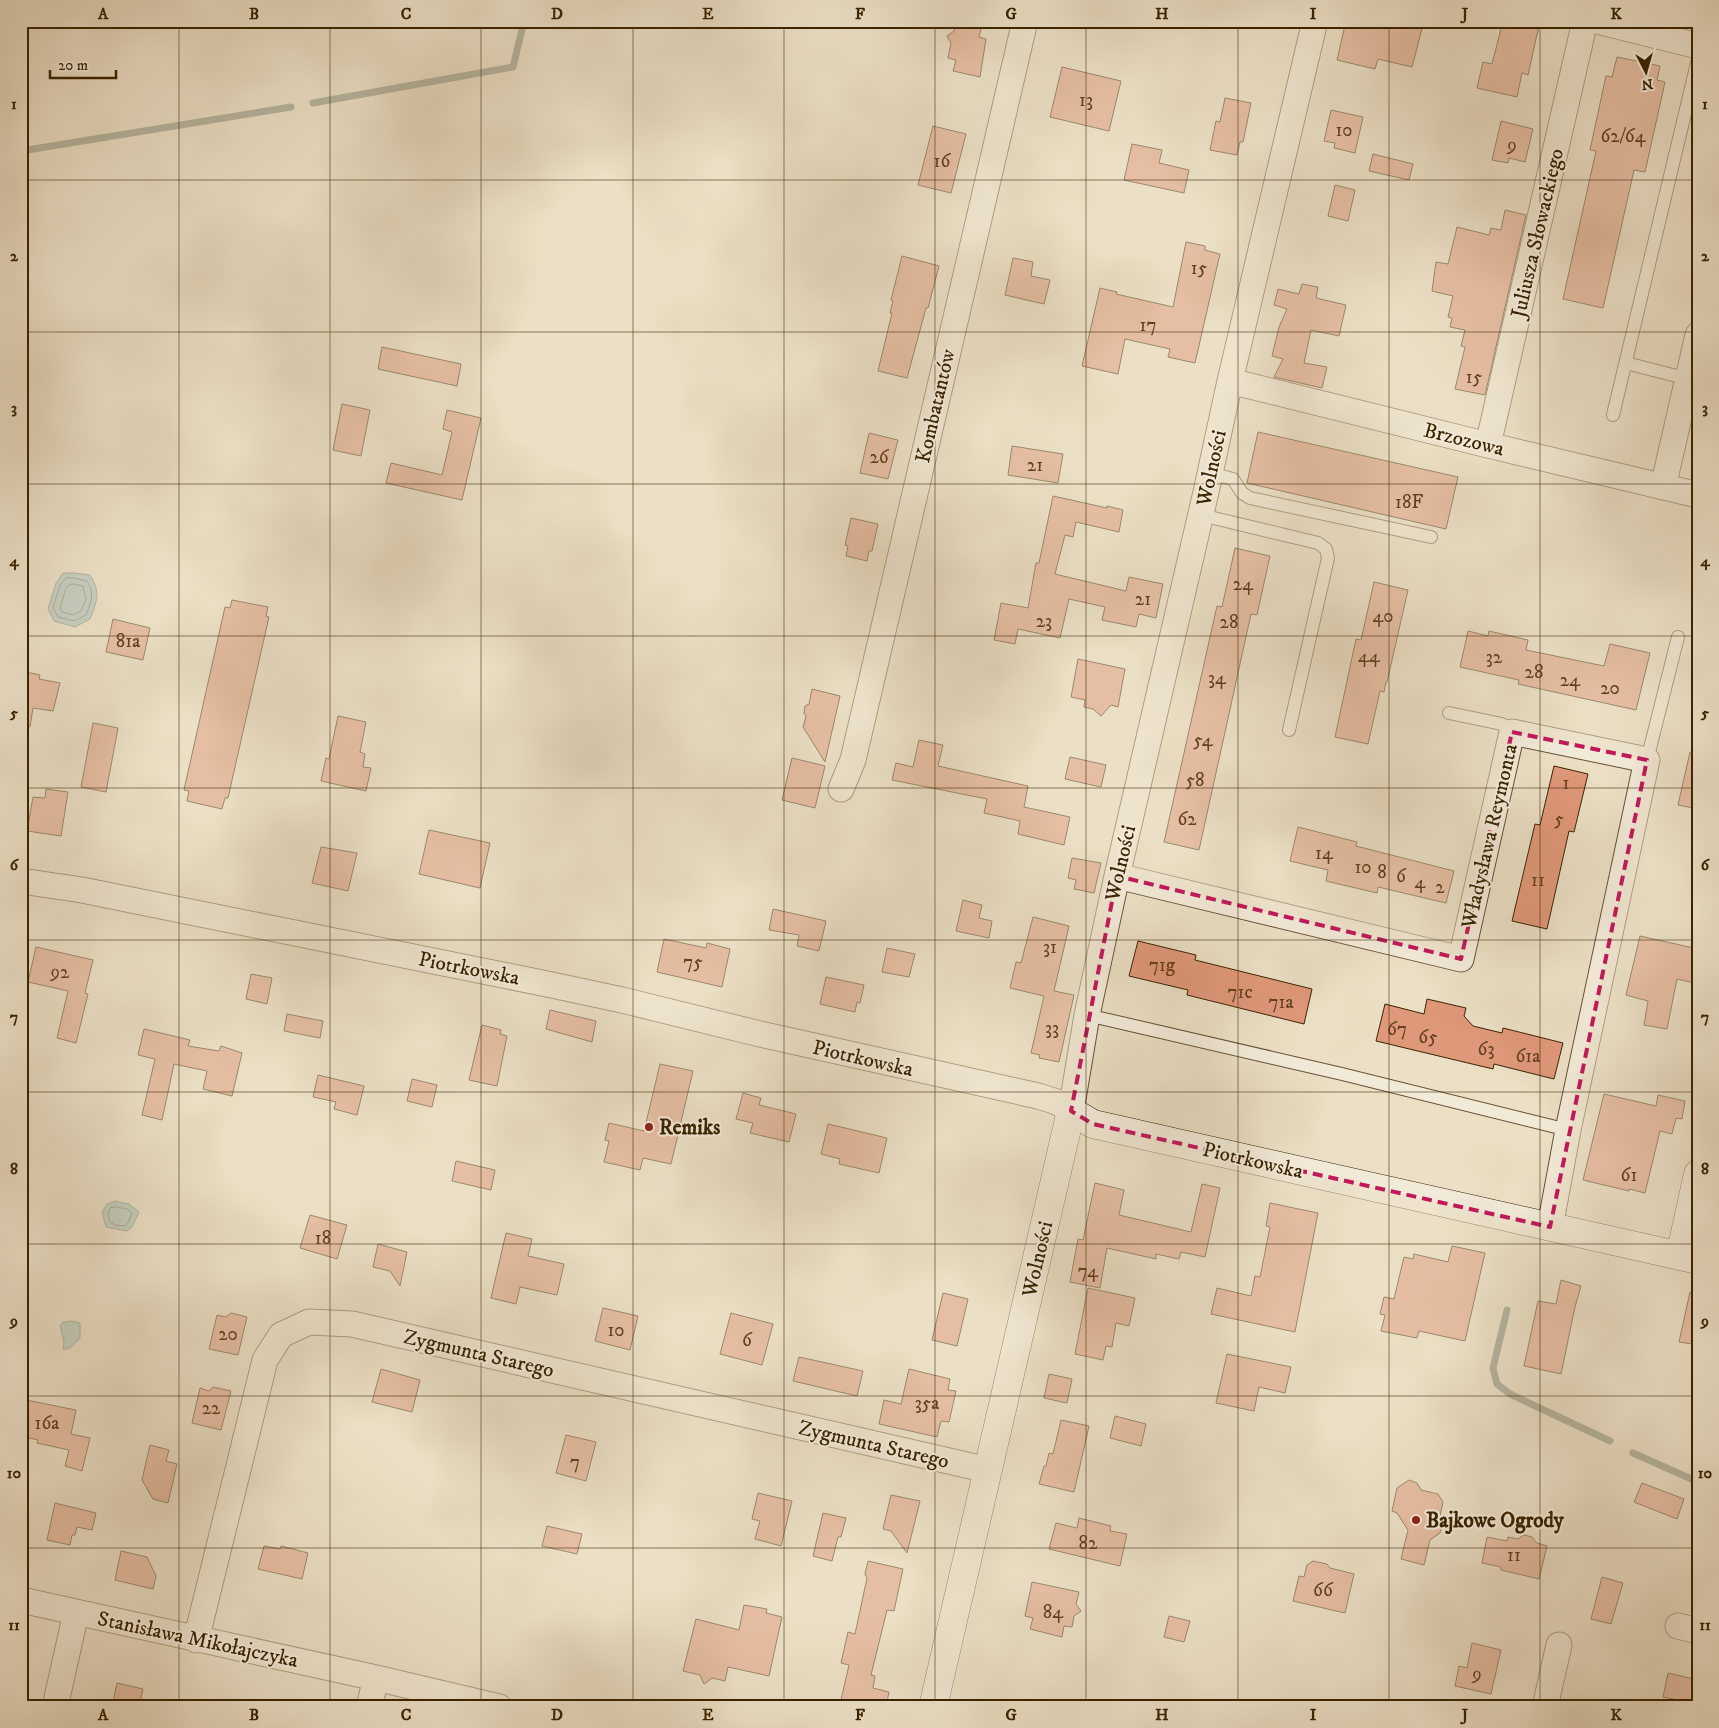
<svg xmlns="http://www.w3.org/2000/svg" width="1719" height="1728" viewBox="0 0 1719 1728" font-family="'IM FELL DW Pica',serif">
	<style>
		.water { fill: #99bcba; stroke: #737f70 }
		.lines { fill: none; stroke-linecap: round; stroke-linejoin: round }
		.shore { stroke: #69705d; stroke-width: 1 }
		.stream { stroke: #737f70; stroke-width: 7 }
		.building { fill: #e0987a; stroke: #392300 }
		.lane-casing { stroke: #665231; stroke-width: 14 }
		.street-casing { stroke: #665231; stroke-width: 27 }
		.secondary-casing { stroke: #392300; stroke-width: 29 }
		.lane { stroke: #f2ead9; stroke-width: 12 }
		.street { stroke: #f2ead9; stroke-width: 25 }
		.secondary { stroke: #f2ead9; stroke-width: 28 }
		.marked { fill: none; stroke: #c2185b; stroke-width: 4; stroke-dasharray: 10 6; stroke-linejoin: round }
		.grid { fill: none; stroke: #392300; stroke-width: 1; stroke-opacity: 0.55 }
		.poi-dot { fill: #8f2418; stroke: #f2ead9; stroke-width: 2 }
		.labels { text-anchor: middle; stroke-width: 4; stroke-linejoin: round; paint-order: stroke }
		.number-label { font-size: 19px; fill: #63401e }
		.street-label { font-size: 21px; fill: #392300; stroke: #f2ead9 }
		.poi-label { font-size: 21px; font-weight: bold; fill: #392300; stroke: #f2ead9; text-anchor: start }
		.neatline { fill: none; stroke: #392300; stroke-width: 2 }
		.grid-label { font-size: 16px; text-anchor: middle; font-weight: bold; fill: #392300 }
	</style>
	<rect width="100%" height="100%" fill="#ebdfc5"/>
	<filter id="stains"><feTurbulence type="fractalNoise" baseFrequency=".004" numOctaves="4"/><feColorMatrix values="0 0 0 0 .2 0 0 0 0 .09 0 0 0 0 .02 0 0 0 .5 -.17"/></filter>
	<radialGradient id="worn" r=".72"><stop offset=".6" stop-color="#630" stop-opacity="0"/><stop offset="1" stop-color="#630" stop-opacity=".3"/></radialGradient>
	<!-- water -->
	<path class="water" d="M63,573H74L90,575C101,593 97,601 90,619L75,627L54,621L48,609L56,583Z
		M115,1201L129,1204L139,1212L132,1227L127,1231L106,1227L102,1212L107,1204Z
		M72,1321L80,1323V1338C75,1343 70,1351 63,1349L64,1341L60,1326L63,1322Z"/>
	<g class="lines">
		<!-- shore -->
		<path class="shore" d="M74,578L87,581C95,593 91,603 86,615L74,621L58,617L53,608L60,585L66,578Z
			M73,584L83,586L86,599L81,611L73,615L62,612L60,608L66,588L69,585Z
			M116,1207L127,1209L132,1213L128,1223L125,1226L115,1225L110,1222L108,1213L110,1208Z"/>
		<!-- stream -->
		<path class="stream" d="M313,103L513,67L524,21
			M21,151L291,107
			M1507,1310L1493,1368L1497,1384L1510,1394L1610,1441
			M1633,1453L1698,1482"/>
	</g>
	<!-- building -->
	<path class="building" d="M956,21H983L979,37L986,39L980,77L953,71L956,60L948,58L951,43L947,36L954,31Z
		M1346,21H1424L1412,67L1378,59L1375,69L1337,60Z
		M1503,21H1540L1528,75L1522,73L1517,97L1477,88L1483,62L1492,64Z
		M1617,57L1660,66L1657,80L1665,82L1645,172L1634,170L1603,308L1563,299L1596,151L1590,150L1606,76L1612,77Z
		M1062,67L1121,81L1109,131L1050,117Z
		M1225,98L1251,103L1243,142H1240L1237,155L1210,150L1216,121L1220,122Z
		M1331,110L1363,117L1355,153L1334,148L1335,143L1324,141Z
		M1501,121L1533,129L1525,162L1509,158L1508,163L1492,160Z
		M933,126L966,134L951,193L918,185Z
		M1132,144L1162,150L1159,163L1189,170L1184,193L1124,180Z
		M1373,154L1413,164L1409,180L1369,171Z
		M1335,185L1355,190L1348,221L1328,216Z
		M1505,210L1526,215L1485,395L1455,389L1465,347L1461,346L1465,330L1450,327L1452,318L1448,317L1453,296L1432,291L1436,262L1448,264L1457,227L1489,235L1491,228L1501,230Z
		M1186,242L1205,246V250L1220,254L1195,363L1168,357L1170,349L1125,339L1118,374L1082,366L1100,288L1117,292L1116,294L1173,307Z
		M902,256L939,266L928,308H926L907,378L878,371L892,313H890L893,301L891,300Z
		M1013,258L1033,262L1031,276L1050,280L1044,304L1005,295Z
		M1302,284L1318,287L1316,298L1346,305L1339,336L1311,330L1304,363L1327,367L1322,388L1274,377L1283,359L1272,356L1279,327L1287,309L1274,305L1278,289L1299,294Z
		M382,347L461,364L457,386L378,369Z
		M342,404L370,410L361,456L333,450Z
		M447,410L481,418L462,500L386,483L391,463L442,475L452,432L443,429Z
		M1258,432L1458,477L1446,529L1247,483Z
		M869,433L898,440L888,479L860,473Z
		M1012,446L1063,454L1058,483L1008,475Z
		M1053,496L1107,508V506L1123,510L1119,532L1076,522L1073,537L1065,535L1055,574L1126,591L1129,577L1163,584L1156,618L1139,614L1136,627L1102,620L1105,607L1069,599L1060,638L1018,629L1015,644L994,640L1001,603L1028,608L1036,563H1039Z
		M851,518L878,524L872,551H869L867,561L846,556L848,546L845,545Z
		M1235,548L1270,556L1257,615L1251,614L1199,850L1164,842L1217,606L1222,607Z
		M1374,582L1408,590L1387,682H1386L1384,692L1380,691L1368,744L1335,737L1356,639L1361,640Z
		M232,600L268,607L266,616L269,617L228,798H225L222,809L187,801L189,791L184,790L225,607L230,608Z
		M113,619L150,628L143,660L106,652Z
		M1468,631L1488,636L1489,631L1528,640L1526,650L1604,666L1610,644L1650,653L1636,710L1518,684L1519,680L1460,667Z
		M1078,659L1125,669L1118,707L1111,705L1101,716L1093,709L1084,707L1085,700L1071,697Z
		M21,671L40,675L39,679L60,683L53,711L33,708L30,727L21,726Z
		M812,689L840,696L825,762L803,727L806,716L804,713L805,706L809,704Z
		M338,716L366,722L360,752L365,754L363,767L371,768L366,791L321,781L326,758L329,759Z
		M93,723L118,728L106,792L81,787Z
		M919,740L943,745L938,766L1028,786L1024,807L1070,817L1064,845L1018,834L1020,821L984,813L987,799L892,780L896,763L913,767Z
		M1690,752L1698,753V809L1678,805Z
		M1070,757L1106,765L1101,787L1065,779Z
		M792,758L825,766L815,808L782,800Z
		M1554,766L1588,774L1574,832L1569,831L1547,929L1512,921L1535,824L1540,825Z
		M46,789L68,792L61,836L27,831L33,797L45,798Z
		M1298,827L1357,842L1356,846L1454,871L1446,903L1378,887L1377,893L1326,881L1328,870L1290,861Z
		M429,830L490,843L480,888L419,874Z
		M321,847L357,853L348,891L312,883Z
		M1072,858L1101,863L1094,893L1074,889L1076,880L1068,878Z
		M963,900L982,905L979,918L992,921L989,938L956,931Z
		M773,909L826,921L819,951L797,946L799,935L769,930Z
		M1033,917L1069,926L1054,991L1074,995L1059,1062L1039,1058L1040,1055L1031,1053L1044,996L1010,988L1016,962L1021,963Z
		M1640,936L1698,949V984L1677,979L1667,1029L1644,1025L1648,1001L1626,995Z
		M664,939L706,948L707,943L730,949L722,987L657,972Z
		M1138,941L1196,955L1195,960L1312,989L1304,1024L1187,995L1188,990L1129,976Z
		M36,947L93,960L85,993L88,994L76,1043L57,1038L68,991L28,982Z
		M887,948L915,954L909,977L882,972Z
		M251,974L272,978L267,1004L246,999Z
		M826,977L864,985L860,1003L857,1002L855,1012L820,1004Z
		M1427,999L1466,1008L1464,1016L1473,1026L1502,1033L1503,1028L1563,1043L1554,1079L1494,1064L1493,1069L1376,1041L1385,1004L1424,1014Z
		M550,1010L596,1021L592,1042L546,1029Z
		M287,1014L323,1021L320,1038L284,1031Z
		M482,1025L501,1030L500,1034L507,1036L497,1086L469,1080Z
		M144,1029L190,1040L188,1046L219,1051L221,1046L242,1053L232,1096L203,1089L207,1071L174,1064L162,1120L142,1115L155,1059L138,1055Z
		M660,1064L693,1071L671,1164L643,1158L640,1170L604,1162L609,1141L605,1140L609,1123L644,1131Z
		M318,1075L364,1086L357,1115L334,1109L336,1102L313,1097Z
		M412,1079L437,1085L432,1107L407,1101Z
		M743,1093L761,1098L759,1105L796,1114L789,1142L750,1133L753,1123L736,1119Z
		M1604,1094L1656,1106L1658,1095L1685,1101L1682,1119L1676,1118L1672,1134L1660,1131L1645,1193L1629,1189V1191L1583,1180Z
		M828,1124L887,1138L879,1173L839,1164L840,1159L821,1154Z
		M456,1161L495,1170L491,1190L452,1181Z
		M1095,1183L1124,1190L1119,1215L1191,1232L1202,1184L1220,1188L1205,1257L1181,1252L1179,1259L1156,1254V1259L1107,1248L1100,1288L1070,1282L1078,1239L1083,1240Z
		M1270,1203L1318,1213L1295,1332L1211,1314L1217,1288L1251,1296L1255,1276L1260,1277L1270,1227L1266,1226Z
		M310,1215L347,1225L337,1259L300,1248Z
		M506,1233L532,1239L528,1256L564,1264L557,1295L520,1287L516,1304L491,1298Z
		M378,1244L407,1252L400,1286L390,1271L373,1267Z
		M1452,1246L1485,1253L1465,1341L1419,1331L1417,1338L1381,1331L1385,1315L1380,1314L1384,1297L1394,1299L1404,1257L1413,1259L1414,1254L1448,1262Z
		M1561,1280L1581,1286L1575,1307L1561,1374L1524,1366L1538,1301L1556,1304Z
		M1088,1288L1135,1298L1129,1326L1116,1323L1112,1347L1106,1346L1103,1360L1075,1354Z
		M1690,1292L1698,1293V1345L1679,1342Z
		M943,1293L968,1299L957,1346L932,1340Z
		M603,1308L638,1316L630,1350L595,1341Z
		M231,1313L247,1317L238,1355L209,1349L217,1315L226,1317Z
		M731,1313L773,1324L762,1365L720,1354Z
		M1227,1354L1291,1367L1285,1393L1259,1387L1254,1411L1216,1403Z
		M799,1357L863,1371L857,1396L793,1381Z
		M381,1369L420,1380L412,1412L372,1402Z
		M909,1369L950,1379L948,1390L956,1391L949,1422L941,1421L937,1437L879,1424L884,1400L901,1404Z
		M1049,1374L1072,1379L1067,1403L1044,1398Z
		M213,1387L231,1391L221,1430L192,1423L200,1388L209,1391Z
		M21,1399L76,1410L71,1434L90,1438L82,1471L65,1466L69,1450L37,1443L38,1440L21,1436Z
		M1115,1416L1146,1424L1141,1446L1110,1438Z
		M1061,1420L1089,1426L1074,1492L1039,1484L1044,1466H1046L1049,1453L1053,1454Z
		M566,1435L596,1442L586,1481L556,1473Z
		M150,1445L169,1450L166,1461L177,1464L168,1503L153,1499L142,1480Z
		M1409,1480L1417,1483L1421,1490L1438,1494L1443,1502L1439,1520L1442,1525L1440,1533L1430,1540L1424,1565L1401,1559L1408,1530L1397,1513L1392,1511L1397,1488Z
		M1642,1483L1684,1499L1677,1519L1634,1502Z
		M758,1493L792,1501L781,1546L755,1539L760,1521L752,1519Z
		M891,1495L920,1501L907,1553L891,1531L883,1529Z
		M55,1503L96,1513L92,1530L77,1527L75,1535H72L70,1545L47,1540Z
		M823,1513L846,1518L841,1537H838L832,1561L813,1556Z
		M1079,1518L1111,1526L1110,1531L1127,1534L1120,1566L1049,1549L1056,1523L1077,1528Z
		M547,1526L582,1534L577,1554L542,1546Z
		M1524,1535L1532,1537L1537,1543L1547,1546L1539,1579L1501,1570V1567L1482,1563L1487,1537L1507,1541L1508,1537L1518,1539Z
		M264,1546L280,1549L281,1546L308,1553L302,1579L258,1569Z
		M121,1551L147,1557L156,1576L153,1589L115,1580Z
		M868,1561L903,1569L894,1611L887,1610L871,1675L875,1676L873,1688L889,1692L886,1707H852L840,1704L849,1665L841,1663L848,1632L855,1634L867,1578L865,1574Z
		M1313,1561L1327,1564L1330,1568L1354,1574L1345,1613L1293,1601L1299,1576L1304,1577L1307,1565Z
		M1602,1577L1623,1583L1611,1624L1591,1619Z
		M1032,1582L1079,1592L1076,1604L1081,1611L1074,1616L1072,1627L1064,1626L1062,1637L1030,1629L1033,1618L1025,1616Z
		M744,1605L767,1609L766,1613L782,1617L769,1676L728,1667L725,1681L712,1678L704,1684L700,1675L683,1671L696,1619L739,1630Z
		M1169,1616L1190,1621L1184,1642L1164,1637Z
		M1472,1643L1501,1650L1491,1694L1455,1686L1459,1666L1467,1668Z
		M1668,1673L1698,1680V1704L1663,1697Z
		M117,1683L143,1689L139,1707H112Z"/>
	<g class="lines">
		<!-- lane casing -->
		<g class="lane-casing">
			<path id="lane" d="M1626,363L1688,379
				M1613,415L1698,59
				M1210,473L1233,479L1242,493L1250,498L1431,537
				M1201,515L1318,543L1326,549L1328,558L1289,730
				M1449,713L1502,724L1512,732
				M1647,760L1678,637
				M1087,1015L1342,1074L1568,1130"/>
		</g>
		<!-- street casing -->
		<g class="street-casing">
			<path id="street" d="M1597,21L1698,46
				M1230,381L1488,445L1698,495
				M1488,445L1585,21
				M1663,487L1698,335
				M841,789L853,760L1025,21
				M1117,876L1461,959L1512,732L1647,760L1568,1130L1550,1227
				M21,881L82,890L552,985L622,1000L760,1034L1038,1096L1057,1102L1071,1111L1087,1015L1117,876L1206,492L1230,381L1315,21
				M21,1600L376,1678L499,1707
				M1678,1626L1698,1631
				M196,1640L265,1360L281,1335L309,1322L352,1324L988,1470
				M55,1707L76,1613
				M369,1707L376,1678
				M1545,1707L1559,1645"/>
		</g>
		<!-- secondary casing -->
		<g class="secondary-casing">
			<path id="secondary" d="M1680,1256L1698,1174
				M933,1707L1071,1111L1093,1124L1698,1260"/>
		</g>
		<!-- lane -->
		<use href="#lane" class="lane"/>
		<!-- street -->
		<use href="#street" class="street"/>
		<!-- secondary -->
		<use href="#secondary" class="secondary"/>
	</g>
	<!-- marked area -->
	<path d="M0 0H1719V1728H0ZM1512,732L1647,760L1550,1227L1093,1124L1071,1111L1117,876L1461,959Z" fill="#ebdfc5" fill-opacity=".55" fill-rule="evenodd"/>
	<path class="marked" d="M1512,732L1647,760L1550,1227L1093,1124L1071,1111L1117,876L1461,959Z"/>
	<!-- grid -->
	<path class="grid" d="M179,21V1707M330,21V1707M481,21V1707M633,21V1707M784,21V1707M935,21V1707M1086,21V1707M1238,21V1707M1389,21V1707M1540,21V1707M21,180H1698M21,332H1698M21,484H1698M21,636H1698M21,788H1698M21,940H1698M21,1092H1698M21,1244H1698M21,1396H1698M21,1548H1698"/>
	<!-- markers -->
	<g class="poi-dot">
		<circle cx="649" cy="1127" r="5"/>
		<circle cx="1416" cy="1520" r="5"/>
	</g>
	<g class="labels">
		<!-- number labels -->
		<g class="number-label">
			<text x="1086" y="106">13</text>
			<text x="1344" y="136">10</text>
			<text x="1623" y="142">62/64</text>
			<text x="1512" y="151">9</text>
			<text x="942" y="167">16</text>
			<text x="1199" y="274">15</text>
			<text x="1148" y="331">17</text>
			<text x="1474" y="383">15</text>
			<text x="879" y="463">26</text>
			<text x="1035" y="471">21</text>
			<text x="1409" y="508">18F</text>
			<text x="1243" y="590">24</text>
			<text x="1143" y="605">21</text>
			<text x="1383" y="622">40</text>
			<text x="1044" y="627">23</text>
			<text x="1229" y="628">28</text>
			<text x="128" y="647">81a</text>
			<text x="1369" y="662">44</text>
			<text x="1494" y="663">32</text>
			<text x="1534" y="678">28</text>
			<text x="1217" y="684">34</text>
			<text x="1570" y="686">24</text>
			<text x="1610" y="694">20</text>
			<text x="1203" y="746">54</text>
			<text x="1195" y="786">58</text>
			<text x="1566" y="789">1</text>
			<text x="1187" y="825">62</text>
			<text x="1559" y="825">5</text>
			<text x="1324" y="859">14</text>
			<text x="1363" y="873">10</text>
			<text x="1382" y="878">8</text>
			<text x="1401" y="882">6</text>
			<text x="1538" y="886">11</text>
			<text x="1420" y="888">4</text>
			<text x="1440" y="893">2</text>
			<text x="1050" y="953">31</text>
			<text x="693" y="968">75</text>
			<text x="1162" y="971">71g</text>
			<text x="60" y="978">92</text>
			<text x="1240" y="998">71c</text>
			<text x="1281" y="1008">71a</text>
			<text x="1052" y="1034">33</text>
			<text x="1397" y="1035">67</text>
			<text x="1428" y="1043">65</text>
			<text x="1486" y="1055">63</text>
			<text x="1528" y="1062">61a</text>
			<text x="1629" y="1181">61</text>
			<text x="323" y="1244">18</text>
			<text x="1088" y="1277">74</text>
			<text x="616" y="1336">10</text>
			<text x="228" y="1340">20</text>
			<text x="747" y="1346">6</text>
			<text x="927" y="1409">35a</text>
			<text x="211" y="1414">22</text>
			<text x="47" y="1429">16a</text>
			<text x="575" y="1468">7</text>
			<text x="1088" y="1549">82</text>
			<text x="1514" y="1561">11</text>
			<text x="1323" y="1596">66</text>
			<text x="1053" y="1618">84</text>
			<text x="1477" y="1680">9</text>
		</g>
		<!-- street labels -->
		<g class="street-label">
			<text transform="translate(1537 233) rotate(-77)" y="7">Juliusza Słowackiego</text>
			<text transform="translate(935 406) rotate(-77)" y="7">Kombatantów</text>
			<text transform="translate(1464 439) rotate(14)" y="7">Brzozowa</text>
			<text transform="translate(1211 468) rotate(-78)" y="7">Wolności</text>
			<text transform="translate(1489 836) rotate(-77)" y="7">Władysława Reymonta</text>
			<text transform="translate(1120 863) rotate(-77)" y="7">Wolności</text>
			<text transform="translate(469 968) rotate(11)" y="7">Piotrkowska</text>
			<text transform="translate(863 1058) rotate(13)" y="7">Piotrkowska</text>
			<text transform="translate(1253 1160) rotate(13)" y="7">Piotrkowska</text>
			<text transform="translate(1037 1259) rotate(-77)" y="7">Wolności</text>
			<text transform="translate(479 1353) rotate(13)" y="7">Zygmunta Starego</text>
			<text transform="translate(874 1444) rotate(13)" y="7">Zygmunta Starego</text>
			<text transform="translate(198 1639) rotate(12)" y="7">Stanisława Mikołajczyka</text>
		</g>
		<!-- poi labels -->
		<g class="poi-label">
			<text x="659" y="1134">Remiks</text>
			<text x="1426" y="1527">Bajkowe Ogrody</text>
		</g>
	</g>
	<!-- margin -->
	<rect width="1719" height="1728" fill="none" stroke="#ebdfc5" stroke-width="55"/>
	<!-- north arrow -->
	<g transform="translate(1646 72) rotate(174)" stroke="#f2ead9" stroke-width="4" paint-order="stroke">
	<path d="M0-4L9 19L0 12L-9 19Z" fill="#392300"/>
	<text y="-8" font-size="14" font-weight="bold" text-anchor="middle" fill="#392300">N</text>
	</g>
	<!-- scale -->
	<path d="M50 70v8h66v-8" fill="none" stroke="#392300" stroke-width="2.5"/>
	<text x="58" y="70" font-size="15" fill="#392300" stroke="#f2ead9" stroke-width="4" paint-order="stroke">20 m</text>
	<rect x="28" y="28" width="1664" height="1672" class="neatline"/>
	<g class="grid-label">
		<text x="103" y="19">A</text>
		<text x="254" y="19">B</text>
		<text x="406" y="19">C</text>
		<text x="557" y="19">D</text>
		<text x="708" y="19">E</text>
		<text x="860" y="19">F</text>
		<text x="1011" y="19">G</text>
		<text x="1162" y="19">H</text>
		<text x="1313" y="19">I</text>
		<text x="1465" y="19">J</text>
		<text x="1616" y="19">K</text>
		<text x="14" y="109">1</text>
		<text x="1705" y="109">1</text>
		<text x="14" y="261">2</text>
		<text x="1705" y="261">2</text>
		<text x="14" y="413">3</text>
		<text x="1705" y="413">3</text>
		<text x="14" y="566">4</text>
		<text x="1705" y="566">4</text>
		<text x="14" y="718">5</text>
		<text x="1705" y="718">5</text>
		<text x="14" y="870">6</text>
		<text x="1705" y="870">6</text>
		<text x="14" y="1022">7</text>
		<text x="1705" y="1022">7</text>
		<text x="14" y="1174">8</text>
		<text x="1705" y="1174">8</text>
		<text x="14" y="1326">9</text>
		<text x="1705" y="1326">9</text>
		<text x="14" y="1478">10</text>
		<text x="1705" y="1478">10</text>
		<text x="14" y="1630">11</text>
		<text x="1705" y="1630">11</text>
		<text x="103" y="1720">A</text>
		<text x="254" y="1720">B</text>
		<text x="406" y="1720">C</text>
		<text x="557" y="1720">D</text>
		<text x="708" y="1720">E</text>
		<text x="860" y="1720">F</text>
		<text x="1011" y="1720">G</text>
		<text x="1162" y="1720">H</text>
		<text x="1313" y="1720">I</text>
		<text x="1465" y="1720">J</text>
		<text x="1616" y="1720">K</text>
	</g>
	<rect width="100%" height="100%" filter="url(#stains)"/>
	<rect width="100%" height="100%" fill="url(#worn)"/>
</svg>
